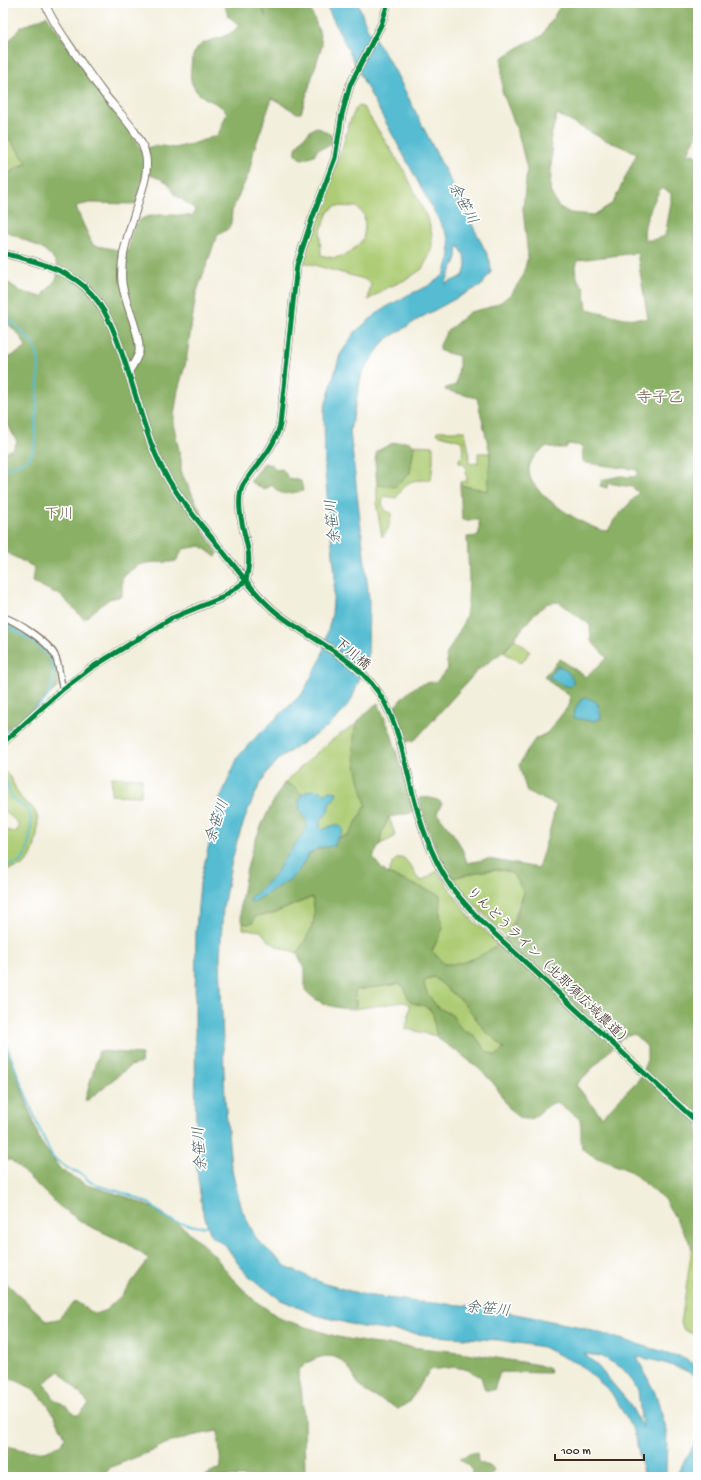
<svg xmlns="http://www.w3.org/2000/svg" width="701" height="1480" font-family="'Gochi Hand','Klee One',sans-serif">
	<rect width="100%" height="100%" fill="#fff"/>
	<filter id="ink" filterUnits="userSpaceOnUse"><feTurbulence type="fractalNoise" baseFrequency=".025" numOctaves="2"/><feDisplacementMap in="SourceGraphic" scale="8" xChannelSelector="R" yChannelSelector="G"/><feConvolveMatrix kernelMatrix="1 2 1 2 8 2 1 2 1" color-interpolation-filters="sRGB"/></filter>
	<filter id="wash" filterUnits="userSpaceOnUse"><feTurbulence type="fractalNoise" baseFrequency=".012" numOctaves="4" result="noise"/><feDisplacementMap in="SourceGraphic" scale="16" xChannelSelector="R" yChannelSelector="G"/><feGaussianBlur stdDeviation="0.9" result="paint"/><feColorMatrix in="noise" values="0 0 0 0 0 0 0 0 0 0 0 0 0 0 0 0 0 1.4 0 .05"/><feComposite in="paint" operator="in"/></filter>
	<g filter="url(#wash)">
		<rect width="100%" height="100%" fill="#f3efdd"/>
		<!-- green -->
		<path fill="#adcc74" stroke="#747b49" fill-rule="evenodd" d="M360 106 364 108 405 172 429 222 432 235V251L422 269 407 279 385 289 368 300 371 283 364 279 303 262 309 237 343 145 349 124 356 108ZM336 206 357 207 364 215 365 227 363 239 357 246 346 255 334 258 321 255 320 233 328 212Z
			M3 131 27 163 17 167 6 175 3 172Z
			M437 431H465L469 453V464L478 463V453H490L488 491 460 485V482L467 481 465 464 459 463V459L463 455 462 441 437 434Z
			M414 445 433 446V462L431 480C408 480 409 480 396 498L384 496 382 504 386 511 392 513 388 529 383 536 382 537 377 508V485L396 486 410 473Z
			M515 639 530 651 522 663 506 654 504 652Z
			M357 724C353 754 358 776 366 805L349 835 337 838 342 834 334 825 322 830 320 828V821C330 813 330 805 325 793L302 797 295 788 285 782C307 762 330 738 357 724Z
			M3 770C6 773 10 776 11 779 15 786 17 794 23 800 29 806 31 804 36 813 41 825 35 857 24 865 19 868 9 869 3 871V829L14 832 18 830V823L3 809Z
			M112 777 142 778 141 796 111 795Z
			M389 817 395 834 393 838 380 844 381 834Z
			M398 858H404L414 870 416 876 421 881 437 871 472 920 499 943C483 956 465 966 444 964L432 951 443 928 440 914V895L388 874 393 862Z
			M499 870C516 872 517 879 524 893L508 934 505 936 467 896 453 878 480 871Z
			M313 897C319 924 309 931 298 953 281 947 272 948 261 931L243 929V923L248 924 256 916 272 914Z
			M434 977 465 1004 487 1033 496 1039 504 1049 496 1056 486 1051 475 1036 461 1029 452 1015 437 1007 427 993 424 984 426 979Z
			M399 984 404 987 408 998 412 1003C436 1006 434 1016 437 1036L406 1029 410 1006 408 1003 402 1002 354 1009 356 1005 355 990Z
			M691 1244 698 1256V1336L684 1330 681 1323 691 1254Z"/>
		<!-- forest -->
		<path fill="#8ab066" stroke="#626d42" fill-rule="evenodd" d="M224 3H261L266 18 262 3H308L319 31 322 45 301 113H297L272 98 254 150 249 173 232 210 231 223 229 228 217 236 196 294 186 362 178 390 174 416V427L181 460V472L202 514 203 531 218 553 216 557 201 546 183 549 176 561C163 564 149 560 137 566 131 569 126 575 122 579V596L109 599 84 619 60 595 32 582 34 567 3 551V453L13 449 17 442 3 415V361L26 348C22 335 12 328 3 319V279L20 291 42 297C45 292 55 282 57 277 65 250 20 241 3 229V172L6 175 27 163 3 130V29L8 42 21 27 47 16 99 91 131 132 141 150 156 145 174 148 192 144 218 135 227 113C220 101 202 101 195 89 190 82 190 76 191 69 192 30 224 47 239 25L228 16ZM144 170 150 175 161 179 168 183 174 194 195 209 193 216C179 216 147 211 138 222 131 230 130 243 128 252L93 245C87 231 80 220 76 206L90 203 136 204Z
			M562 3H698V132L688 153 698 156V1256L664 1199 630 1171 595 1157 582 1149C580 1139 582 1129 580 1119L557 1102C555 1103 553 1103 551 1104 543 1107 535 1121 525 1119 508 1116 503 1094 493 1083 480 1067 456 1051 440 1040 427 1023 445 1008 412 1003L408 998 404 987 399 984 355 990 356 1005 354 1009C336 1009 317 1004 305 990V969L299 957 298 953C309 931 319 924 312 897L272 914 256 916 253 922 248 924 243 923C238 911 241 903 243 890 249 849 263 817 285 782 288 784 293 786 296 788 312 802 308 833 306 851L321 842 349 835 366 805C360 784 349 745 356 725 359 719 372 707 378 703L391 733 413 810 411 813 389 817 381 834 380 844 373 857 380 867 388 874 440 895V914L443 928 432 951 444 964C465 966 495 951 508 934 514 926 520 904 524 893 520 886 517 876 510 872 498 865 466 875 453 878 436 854 426 827 419 798 426 797 437 798 442 803L437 813C451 831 461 841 467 863L488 859 538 868 549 833 556 805 527 792 519 765 526 752 535 739 547 733 570 704V696L551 683 544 676 560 659 586 677 607 658 591 641 590 625 559 602 548 603 534 614 504 651 478 670 415 740 406 742C398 730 396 721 395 706 408 692 416 682 436 682L448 669 446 655 459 632 466 616 468 603 469 577 467 537 478 536 479 534V520H462L460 485 488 491 490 453 477 398 445 390 446 388 456 385 459 366V356L440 351V345L447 331 470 312 487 308 501 302 512 293 523 276 528 256 523 209 527 169 518 132 502 91V58L524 44 542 36ZM557 114 603 139 637 153 613 203 594 215 570 213 558 206 550 191 552 152 550 140ZM661 188 671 193V203L665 236 652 240H645C641 225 654 201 661 188ZM637 253 648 319 624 318 587 309 584 288 578 280 575 270 578 260ZM568 444 582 446 583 461 586 463 638 470 637 475 634 477 620 476 602 480 600 486 607 488 608 483 632 487 639 493 614 520 608 531C589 531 530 493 529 473 528 459 538 453 547 446L554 448H566ZM434 977 465 1004 487 1033 496 1039 504 1049 496 1056 486 1051 475 1036 461 1029 452 1015 437 1007 427 993 424 984 426 979ZM634 1034 647 1047V1060L639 1079 602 1117 576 1085 622 1038Z
			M316 127 321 129 331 135C333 140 332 143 329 146L318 149 314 155 303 159 299 158C297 156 295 153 296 149 297 143 310 130 316 127Z
			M408 441 414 446 410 473 396 487 377 485 375 460 377 451 393 443Z
			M264 463 272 465 276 470 282 469 289 478 301 481 303 491C288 493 282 498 272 485L264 490 252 482H250Z
			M3 620C14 625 41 641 49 650 57 659 58 675 58 687L25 715 3 732V680L5 671 3 653Z
			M3 1034 40 1141 61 1170 87 1185 127 1197 155 1209 188 1231 214 1255 231 1277 254 1300 281 1319 338 1337 370 1343 460 1352 539 1365 549 1369 550 1373 500 1372 494 1390H485L481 1377 468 1370 455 1367 430 1370 409 1402 398 1409C388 1402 375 1398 365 1391 356 1384 353 1372 345 1364 331 1349 311 1358 299 1370L298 1374 301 1386 304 1418 305 1477H202L221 1468 218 1431 191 1436 165 1444 152 1451 111 1467 106 1473 107 1477H3V1445L28 1451H45L62 1444 65 1437C59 1423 46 1399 34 1390 25 1384 13 1379 3 1376V1280L47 1321 58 1319 75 1301 95 1314 106 1310 122 1295 149 1259 128 1244 85 1224 59 1206 11 1160H3ZM60 1371 89 1404 78 1415 74 1414 67 1406 55 1400 44 1383Z
			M99 1051 142 1054 141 1063 130 1066 88 1100H85Z
			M472 1453H477L478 1462 493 1468 494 1470 489 1477H469L473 1470 462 1461 460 1458Z"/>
		<!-- water -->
		<path fill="#55bcd2" stroke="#487378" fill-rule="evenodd" d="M325 3H358L367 28 378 43 395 71 487 254 490 261 491 272 481 286 468 292 422 317 384 341 362 373 350 431 369 599 368 658 351 701 341 714 327 727 280 758 267 773 259 786 248 810 237 841 231 865 223 907 220 958 225 1099 231 1166 242 1210 257 1240 288 1268 325 1284 365 1295 418 1302 475 1306 576 1326 681 1357 698 1366V1377C681 1367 657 1360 637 1357L656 1395 667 1431 666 1477H644L634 1431 611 1392 580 1365 543 1347 498 1340 434 1336 362 1327 316 1315 281 1300 250 1277 239 1265 226 1246 211 1236 202 1208 196 1163 195 1010 196 930 200 883 219 801 238 757 250 743 302 694 321 659 332 614 335 575 325 474 324 410 340 355 355 332 381 310 408 295 428 286 444 275 450 256 449 239 365 84ZM458 244C465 257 469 262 463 276L445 284 457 258ZM584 1354 601 1356 622 1368 630 1377 638 1390 642 1428 630 1404 596 1364Z
			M559 666 566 670 573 679V684L570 687 563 685 549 677 555 668Z
			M584 698C598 698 600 707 601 719L591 721 573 718C574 709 578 703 584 698Z
			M311 790 321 791 325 793 330 791 337 792 336 796 329 805 328 812 320 821V828L322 830 334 825H339L343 829 342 834 337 838 335 846 318 848 308 855 300 869 291 879 255 901 250 902V897L254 895 276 874 283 861 303 834 307 825 305 817 300 810 299 802 302 794Z
			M698 1435V1469L694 1477H675L695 1443Z"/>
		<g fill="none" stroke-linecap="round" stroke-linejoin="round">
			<!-- stream -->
			<path stroke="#55bcd2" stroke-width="2" d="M3 313C18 330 36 339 39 362L35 442C32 464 21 462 3 470
				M3 624C15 630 44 648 50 659 57 671 53 690 45 700L3 735
				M3 775C8 782 8 793 14 800 19 805 27 806 30 814 33 822 29 852 23 859 19 864 9 865 3 865
				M3 1037 39 1128 53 1158 69 1169 82 1174 89 1181 99 1186 127 1194 150 1204 162 1215 175 1222 200 1227 210 1225"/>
		</g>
	</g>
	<g filter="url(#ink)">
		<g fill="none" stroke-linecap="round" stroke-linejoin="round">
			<defs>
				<path id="minor" d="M3 617C16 621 50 643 55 656 60 666 59 678 63 689"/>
				<path id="tertiary" d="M45 3C52 22 65 38 76 55 84 66 92 78 101 90 115 109 142 133 146 157 148 172 144 185 139 199 132 225 119 254 122 282 124 302 141 334 139 352 137 359 133 365 129 371
					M3 253C28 260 54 265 76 280 100 296 112 324 121 351 138 396 146 447 173 487 187 509 204 528 220 548 238 570 255 595 277 613 314 642 361 659 385 703 401 734 406 769 415 802 423 832 435 863 452 888 461 900 471 910 481 921L698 1123
					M3 743 63 689 91 668 172 618 221 598 246 581C248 570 250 561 248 550 245 532 236 509 241 490 242 484 248 478 252 472 264 457 275 444 280 425L297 265 312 219 335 158 342 114 350 85 381 25 388 3"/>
			</defs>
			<!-- minor casing -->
			<use href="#minor" stroke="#7b6f61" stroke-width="8"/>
			<!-- tertiary casing -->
			<use href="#tertiary" stroke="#7b6f61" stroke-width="9"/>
			<!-- minor -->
			<use href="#minor" stroke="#fff" stroke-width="5.5"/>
			<!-- tertiary -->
			<use href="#tertiary" stroke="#fff" stroke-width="7"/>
			<defs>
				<path id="cycleway" d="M3 253C28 260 54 265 76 280 100 296 112 324 121 351 138 396 146 447 173 487 187 509 204 528 220 548 238 570 255 595 277 613 314 642 361 659 385 703 401 734 406 769 415 802 423 832 435 863 452 888 461 900 471 910 481 921L698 1123
					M3 743 63 689 91 668 172 618 221 598 246 581C248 570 250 561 248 550 245 532 236 509 241 490 242 484 248 478 252 472 264 457 275 444 280 425L297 265 312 219 335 158 342 114 350 85 381 25 388 3"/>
			</defs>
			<!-- cycleway casing -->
			<use href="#cycleway" stroke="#fff" stroke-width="8"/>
			<!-- cycleway -->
			<use href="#cycleway" stroke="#00873e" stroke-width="5"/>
		</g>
	</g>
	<g text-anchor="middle" stroke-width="3.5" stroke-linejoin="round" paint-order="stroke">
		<!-- street labels -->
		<g font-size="14" fill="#3b2a1e" stroke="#fff">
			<text transform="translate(353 653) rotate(40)" y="5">下川橋</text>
			<text transform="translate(550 966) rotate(44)" y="5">りんどうライン（北那須広域農道）</text>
		</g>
		<!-- water labels -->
		<g font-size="15" font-style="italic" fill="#445d5d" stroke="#fff">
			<text transform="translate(464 203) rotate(62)" y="5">余笹川</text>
			<text transform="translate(332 522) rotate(-96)" y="5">余笹川</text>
			<text transform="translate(216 821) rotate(-71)" y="5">余笹川</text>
			<text transform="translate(199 1149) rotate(-94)" y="5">余笹川</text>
			<text transform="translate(488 1308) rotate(6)" y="5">余笹川</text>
		</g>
		<!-- neighbourhood labels -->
		<g font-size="15" fill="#755b47" stroke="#fff">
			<text x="59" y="518">下川</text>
		</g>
		<!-- quarter labels -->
		<g font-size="16" fill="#755b47" stroke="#fff">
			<text x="660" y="402">寺子乙</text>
		</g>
	</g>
	<!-- margin -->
	<rect width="701" height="1480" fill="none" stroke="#fff" stroke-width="16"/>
	<!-- scale -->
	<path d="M555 1454v6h89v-6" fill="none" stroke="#3b2a1e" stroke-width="2"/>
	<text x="561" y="1454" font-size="12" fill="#3b2a1e" stroke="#ffffff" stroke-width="3" paint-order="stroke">100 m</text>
</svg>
